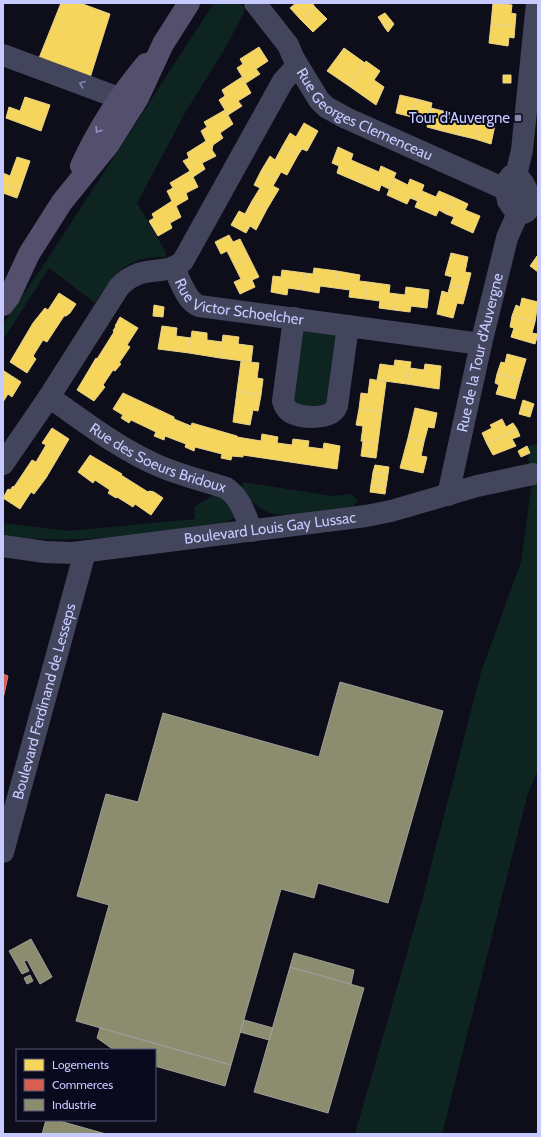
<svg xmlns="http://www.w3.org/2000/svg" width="541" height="1137" font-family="Cabin,sans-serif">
	<rect width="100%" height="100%" fill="#0e0e1a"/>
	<!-- green -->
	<path fill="#0d2421" d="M214 3H239L246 8 227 45 185 113 137 203 166 252 165 257C127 256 114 273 95 303L49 268 3 340V324L45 263Z
		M299 325 341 332 331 406H293Z
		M538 444V770L528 793 445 1123 442 1134H355L423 897 481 672 521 562 533 474 529 464 527 446Z
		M243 482 332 496 351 494 358 501 354 506C332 509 287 520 268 512 257 507 250 499 241 491Z
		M215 494 230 503 235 517 225 524C151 532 77 547 3 535V523L68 531 195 519 194 507Z"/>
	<!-- homes -->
	<path fill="#f6d55c" stroke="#e8d28d" d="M61 3H80L110 14 90 78 39 58Z
		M296 3H312L315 7 301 20 290 8Z
		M493 3 512 5 511 13 516 14 515 26 491 24Z
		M315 7 327 19 313 32 301 20Z
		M385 13 390 19 385 28 378 17Z
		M390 19 394 24 388 32 385 28Z
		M491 24 515 26 514 38 509 37 508 46 489 43Z
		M259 47 268 61 256 69 260 74 246 83 237 68 243 64 240 59Z
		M344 48 365 63 349 86 327 71Z
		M366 61 380 71 374 80 384 87 376 105 349 86Z
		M503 75H511V83H503Z
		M242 77 251 93 238 101 242 106 228 115 219 100 225 96 222 90Z
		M400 95 417 99 412 117 396 113Z
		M25 97 50 105 41 131 6 118 9 107 20 111Z
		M417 99 432 103 428 121 412 117Z
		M431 108 447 112 442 131 427 127Z
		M225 110 233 124 220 133 223 138 213 145 212 150 216 156 202 163 205 169 193 177 198 187 186 193 188 199 176 206 181 217 170 223 172 228 158 236 149 221 154 218 152 214 172 201 167 191 173 188 170 183 190 171 183 161 189 158 187 153 206 141 201 131 207 127 204 122Z
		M447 112 463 117 458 135 442 131Z
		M463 117 480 121 475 139 458 135Z
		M480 121 495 125 491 144 475 139Z
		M304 123 318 131 307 151 302 149 298 155 282 147 290 133 296 137Z
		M282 147 298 155 287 175 281 172 277 179 261 171 270 156 275 160Z
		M338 147 353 154 351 160 365 166 358 182 337 173 339 166 332 163Z
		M17 157 30 161 20 190 3 184V173L10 176Z
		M365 166 379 172 381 166 396 173 389 189 381 185 379 191 358 182Z
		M261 171 277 179 273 186 279 189 267 209 252 201 260 188 254 185Z
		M394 178 408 185 410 179 424 185 418 201 410 198 407 204 387 195Z
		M3 184 20 190 17 198 3 193Z
		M422 191 436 197 439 191 453 197 446 214 439 210 436 216 415 207Z
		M453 197 468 204 465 210 480 216 473 233 451 223 454 217 446 214Z
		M252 201 267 209 256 230 250 226 246 233 231 225 239 211 245 214Z
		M229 235 233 242 240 239 249 257 234 265 227 251 221 254 215 242Z
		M451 253 468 257 465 272 471 273 467 289 450 285 452 277 445 275Z
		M537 256 538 257V272L530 266Z
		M249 257 259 277 252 280 255 287 240 294 234 282 241 279 234 265Z
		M314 268 337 271 335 288 320 286 319 293 302 290 305 273 313 274Z
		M282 270 305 273 302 290 288 288 287 295 271 292 273 276 281 277Z
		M337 271 360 275 359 281 368 282 365 299 349 297 350 290 335 288Z
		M368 282 390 285 389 293 397 294 394 310 379 308 380 301 365 299Z
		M450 285 467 289 463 304 457 303 453 318 437 314 442 291 448 293Z
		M406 287 429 290 427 308 411 306 410 312 394 310 397 294 405 295Z
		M59 293 76 304 70 313 66 316H64L47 342 43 340 33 356 36 359 27 373 10 362 33 323 45 308 48 310Z
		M522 298 538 302 535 322 512 316 516 305 520 307Z
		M154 305 164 307 163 317 153 316Z
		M512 316 535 322 532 333 538 334 535 344 511 337 514 328 510 327Z
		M120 317 138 328 127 345 130 347 119 363 121 364 115 371 113 370 103 385 105 387 94 401 77 390 96 358 97 359 114 332 113 331 116 326H115Z
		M162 326 177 328 176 336 191 338 189 353 158 349Z
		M192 331 207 333V340L222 342 220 358 189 353Z
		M223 335 239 337 238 344 253 346 251 362 220 358Z
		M507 354 526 359 520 380 497 374 501 362 505 363Z
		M395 360 411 362 407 384 377 380 380 364 394 366Z
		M241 361 259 363 257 378 263 379 261 395 237 391Z
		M425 364 441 366 439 389 407 384 410 368 424 370Z
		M4 371 21 382 12 397 8 394 3 402Z
		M497 374 520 380 515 399 496 394 499 385 495 383Z
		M370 379 386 382 382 412 359 409 361 393 368 394Z
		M237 391 261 395 258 411 253 410 250 425 233 422Z
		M123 393 174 417V419L191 426 192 423 237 436V437L261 441 262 434 278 437 277 443 292 445 293 439 309 441 308 447 323 449 324 443 340 446 337 469 243 455V457L232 456 231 460 221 458 222 454 195 447 194 451 185 447 186 444 165 436 164 440 154 436 156 432 131 420 129 423 121 418 123 415 113 409Z
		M523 400 534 404 532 410 521 407Z
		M521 407 532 410 530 417 519 414Z
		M415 408 437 413 434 428 428 427 424 442 408 438Z
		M359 409 382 412 378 443 361 441 363 426 356 425Z
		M502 419 506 427 513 423 517 429 487 444 482 433 492 428 490 425Z
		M52 428 69 439 46 478 34 494 31 492 20 509 3 498 8 489 10 490 13 486 14 487 32 460 36 462 46 445 42 443Z
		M517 429 520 436 512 439 516 446 493 455 487 444Z
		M408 438 424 442 421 456 427 457 423 473 400 468Z
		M363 441 370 442 368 457 361 456Z
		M370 442 378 443 376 458 368 457Z
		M527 446 530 453 521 457 518 451Z
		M90 455 122 474 121 475 148 492 149 491 154 492 163 498 151 515 135 504 133 507 117 497 116 498 108 493 110 490 95 480 93 483 78 472Z
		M375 465 389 467 388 474 373 472Z
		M373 472 388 474 387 481 372 479Z
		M372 479 387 481 386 487 371 485Z
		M371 485 386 487 385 494 370 492Z"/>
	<!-- shops -->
	<path fill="#d6604d" stroke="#d28082" d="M3 674 8 676 3 699Z"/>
	<!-- industry -->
	<path fill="#8c8c6e" stroke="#9e9f9a" d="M340 682 443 711 388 903 318 883 314 898 281 889 231 1065 76 1021 109 905 77 896 106 794 138 802 163 713 319 757Z
		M31 939 52 977 40 984 27 960 24 961 29 971 22 974 9 951Z
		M294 953 354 970 351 984 290 967Z
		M290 967 364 988 328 1113 254 1092Z
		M30 975 33 981 27 984 24 978Z
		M244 1020 273 1028 269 1040 240 1032Z
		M100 1028 231 1065 225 1086 155 1066V1050H114L97 1038Z
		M46 1120H56L106 1134H42Z"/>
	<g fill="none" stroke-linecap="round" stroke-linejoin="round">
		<!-- minor -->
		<g stroke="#42455b" stroke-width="22">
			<path id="s1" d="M255 3 288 45 294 59 319 100 326 107 346 118 505 189"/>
			<path d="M3 55 119 98 133 106"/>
			<path d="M511 176H516C531 185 537 222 515 211L508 201 505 184Z"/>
			<path d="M516 176 522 150 537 3"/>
			<path id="s2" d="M174 268C180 280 186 301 199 306L481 344"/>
			<path d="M294 318 283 401C284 405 286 409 290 412 301 418 331 421 337 406L348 326"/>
			<path id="s3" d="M49 397C84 421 119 449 159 466 180 475 204 481 226 488 241 498 245 515 252 531"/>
			<path d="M3 464 49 397 119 287C142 262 165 278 183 261L283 81 297 66"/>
			<path id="s4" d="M448 495 481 344 507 238 518 213"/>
			<path id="s5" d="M3 546 45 552 73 553 366 516 391 511 477 486 533 474"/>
			<path id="s6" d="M3 852 85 552"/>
		</g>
		<!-- major -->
		<path stroke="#554f6e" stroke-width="22" d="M81 166C98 129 119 96 146 64
			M3 305 9 297 29 254 62 202 109 144 138 98 163 44 189 3"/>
	</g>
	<!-- one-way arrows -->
	<defs><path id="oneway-chevron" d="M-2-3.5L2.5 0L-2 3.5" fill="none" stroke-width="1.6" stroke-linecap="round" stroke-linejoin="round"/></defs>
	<use stroke="#8488ad" href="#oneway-chevron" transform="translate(82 84) rotate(-160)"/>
	<use stroke="#9493be" href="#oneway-chevron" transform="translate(98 130) rotate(122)"/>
	<!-- markers -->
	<rect fill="#8688af" stroke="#0a0a1e" stroke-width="1.5" x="514" y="114" width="8" height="8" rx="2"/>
	<g text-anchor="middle" stroke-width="4" stroke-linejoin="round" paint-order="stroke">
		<!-- street labels -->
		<g font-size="15" fill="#c7caff" stroke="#0a0a1e">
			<text dy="5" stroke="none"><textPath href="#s1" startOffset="162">Rue Georges Clemenceau</textPath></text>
			<text dy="5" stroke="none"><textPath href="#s2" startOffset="82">Rue Victor Schoelcher</textPath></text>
			<text dy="5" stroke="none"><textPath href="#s4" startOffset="146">Rue de la Tour d'Auvergne</textPath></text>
			<text dy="5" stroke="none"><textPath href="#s3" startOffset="126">Rue des Soeurs Bridoux</textPath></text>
			<text dy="5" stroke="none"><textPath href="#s5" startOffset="269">Boulevard Louis Gay Lussac</textPath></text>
			<text dy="5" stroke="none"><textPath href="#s6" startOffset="156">Boulevard Ferdinand de Lesseps</textPath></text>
		</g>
		<!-- poi labels -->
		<g font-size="15" fill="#c7caff" stroke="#0a0a1e" text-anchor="end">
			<text x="510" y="123">Tour d'Auvergne</text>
		</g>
	</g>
	<!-- border -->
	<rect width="541" height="1137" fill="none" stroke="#c7caff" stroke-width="8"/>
	<!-- legend -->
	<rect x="16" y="1049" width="140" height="72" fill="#0a0a1e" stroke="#565778"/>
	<rect x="24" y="1059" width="20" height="12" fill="#f6d55c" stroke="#565778"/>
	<text x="52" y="1069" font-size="12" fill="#c7caff">Logements</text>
	<rect x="24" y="1079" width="20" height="12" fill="#d6604d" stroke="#565778"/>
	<text x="52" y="1089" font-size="12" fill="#c7caff">Commerces</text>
	<rect x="24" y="1099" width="20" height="12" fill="#8c8c6e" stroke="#565778"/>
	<text x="52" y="1109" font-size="12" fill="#c7caff">Industrie</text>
</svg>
